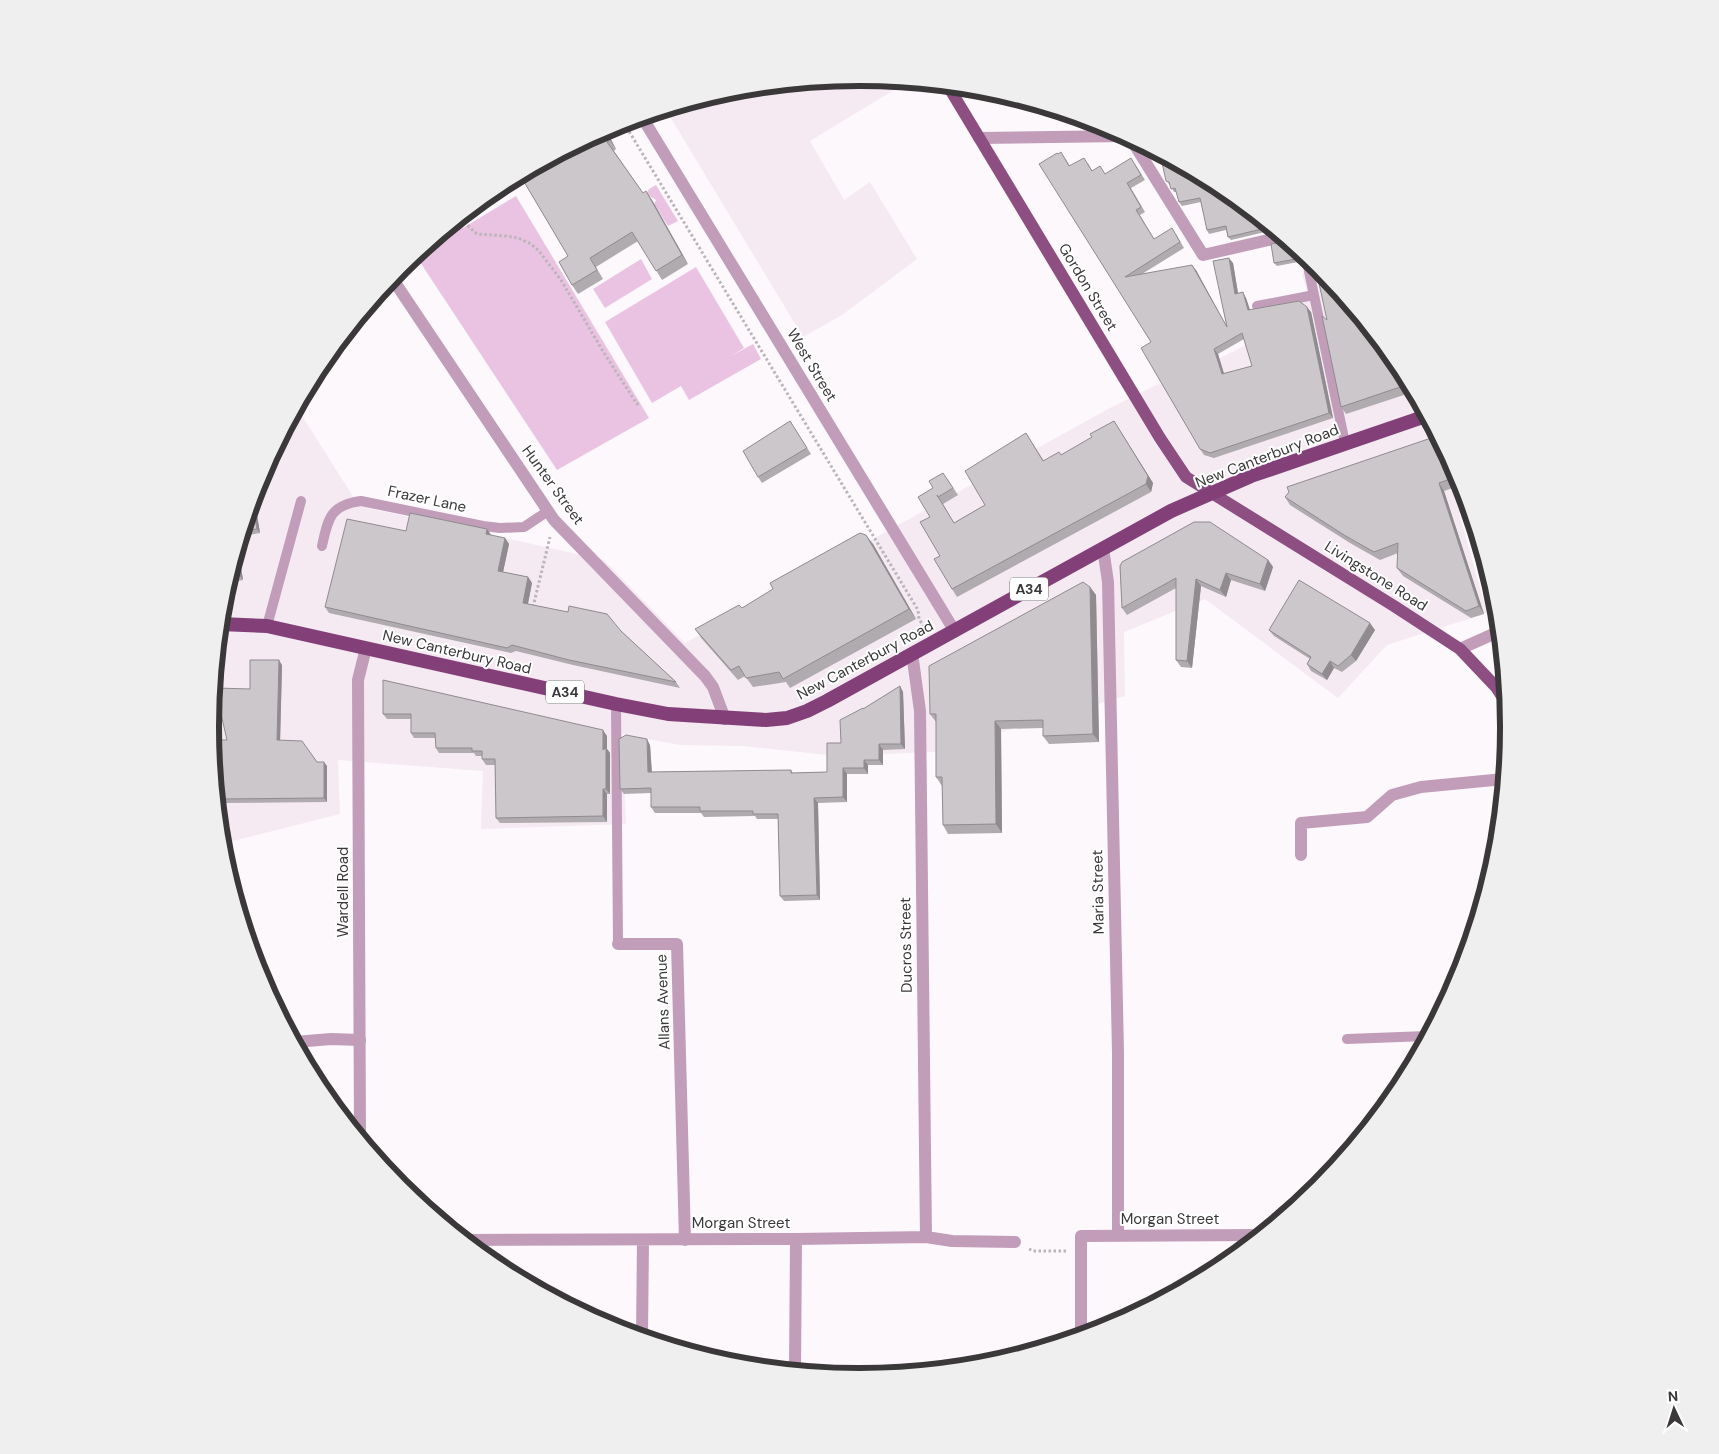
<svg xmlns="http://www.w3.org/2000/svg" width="1719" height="1454" font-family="'DM Sans',sans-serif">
	<rect width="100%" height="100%" fill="#fdf8fc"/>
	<!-- built -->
	<path fill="#f5e9f2" d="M860 78 907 82 810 141 844 200 870 182 917 259 842 315 803 337 666 110 733 90Z
		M1319 268 1400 366 1460 479 1469 509 1459 513 1487 613 1387 645 1338 698 1205 599 1124 632 1125 696 934 752 837 756 742 746 680 745 622 734 626 824 481 829 483 771 338 760 340 814 221 844 210 727 223 600 260 478 297 408 359 506 604 560 685 643 1108 409 1156 385 1178 380 1265 335 1257 310 1309 300 1302 273Z"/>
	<!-- green -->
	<path fill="#ebc3e2" d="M656 185 678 221 668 226 654 204 656 200 646 194 649 189Z
		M516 196 649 418 557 470 416 256 434 245 432 242 458 221 463 228Z
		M641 259 652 279 605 308 593 289Z
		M696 267 744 348 731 356 753 344 761 359 689 400 681 386 652 403 605 322Z"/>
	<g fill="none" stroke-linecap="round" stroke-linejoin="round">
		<!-- path -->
		<path stroke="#b9b5b8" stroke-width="3" stroke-dasharray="2.5 2.5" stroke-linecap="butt" d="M624 123 918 610 919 619 925 628
			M461 218 467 225 477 234 506 236 518 238 531 244 539 251 561 280 604 353 637 404 640 403
			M443 232H447L449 236
			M533 607 550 537
			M1029 1249 1033 1251H1067"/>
		<!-- service -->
		<path stroke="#c19db9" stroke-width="10" d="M1306 257 1345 443
			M1257 306 1314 295
			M322 546C328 519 330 505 361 501L483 526 500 528 524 527 548 511
			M267 626 301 501
			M616 704 618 944
			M1347 1039 1427 1036"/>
		<!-- minor -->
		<path stroke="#c19db9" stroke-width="12" d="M642 117 954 630
			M979 138 1125 136
			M1131 139 1203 255 1281 237
			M392 278 554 520 705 676 713 687 725 719
			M1103 548 1108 582 1118 1053V1236
			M1460 649 1500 631
			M912 653 920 711 926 1237
			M1301 855V823L1367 817 1392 795 1421 787 1504 779
			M618 944H677L685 1240
			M295 1042 331 1039 360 1040
			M466 1240 796 1239 926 1237 952 1241 1015 1242
			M1081 1335V1236L1260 1235
			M642 1337 643 1240
			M795 1370 796 1239"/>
		<!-- tertiary -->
		<path stroke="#c19db9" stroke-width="12" d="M360 1137 358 680 366 648"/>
		<!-- primary -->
		<path stroke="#8d4e82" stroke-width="12" d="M948 86 1160 438 1186 477 1394 606 1460 649 1496 687 1507 704"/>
		<!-- trunk -->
		<path stroke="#834078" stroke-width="14" d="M220 624 267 626 616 704 668 714 766 720 787 718 807 711 827 701 1171 511 1251 476 1426 416"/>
	</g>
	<!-- wall -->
	<path fill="#afabaf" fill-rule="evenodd" d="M606 130 616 149 614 151 643 193 652 200 688 264 662 280 638 241 596 267 603 279 578 294 572 285 568 256 520 175Z
		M1058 154 1065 158 1070 166 1088 163 1092 171 1105 174 1135 164 1145 180 1131 188 1145 212 1140 215 1154 239 1176 234 1184 248 1142 274 1196 270 1226 325 1233 263 1238 293 1246 298 1250 310 1311 312 1333 418 1214 458 1204 455 1200 449 1151 342ZM1244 339 1252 366 1224 374 1218 354Z
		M1166 181 1263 222 1265 232 1231 240 1228 237 1226 230 1209 234 1207 230 1201 202 1182 206 1179 202 1176 192H1174L1170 185Z
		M1287 241 1298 262 1277 266 1274 263Z
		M1400 366 1413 392 1346 414 1341 407Z
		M790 421 811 454 762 483 758 477Z
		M1114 421 1153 483 1151 492 957 597 952 589 940 556 930 517 933 488 948 480 958 495 943 504 954 523 985 505 1026 433 1044 461 1061 455 1092 437Z
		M1437 436 1460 479 1461 485 1444 491 1484 614 1471 618 1403 576 1397 568 1398 553 1380 560 1350 543 1290 505 1285 497Z
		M254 497 260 533 242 536Z
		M487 529 491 535V536L505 538 509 544 503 572 528 577 532 583 528 604 621 631 676 682 680 688 573 665 516 651 511 653 329 613 325 607 406 531Z
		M873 544 916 619 790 688 786 682 753 687 745 676 738 680 702 639 695 629 742 608Z
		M238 549 243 580 228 583Z
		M1268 560 1273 567 1265 591 1231 580 1226 597 1201 586 1192 668 1181 667 1176 660V588L1127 615 1122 608 1120 566Z
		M1090 587 1096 595 1099 742 1049 744 1043 736V728L1001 729 1002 833 948 834 943 825 942 786 936 777V722L930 714Z
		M1269 630H1375L1356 661 1342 672 1334 668 1327 680 1311 671 1307 664 1310 659 1274 636Z
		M282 665 280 740 317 762 327 766V802L217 803 211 740H227L250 689Z
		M383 680 607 736V749L610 753V794H607V822L500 823 496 818 495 765H486L482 759V756H476L474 753H439L436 748 435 738H414L411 733V719H387L383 714Z
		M900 686 903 692 905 749 883 750V765H868V774H847V802L818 803 820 900 784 901 780 896 778 819H757L755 816 704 817 701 813H655L651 807V793L624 794 620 789 650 745 652 772 791 770 793 773 827 772 841 743 863 708 864 709Z"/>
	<!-- shaded-wall -->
	<path fill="#8f8b8e" d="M605 130H606L616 149 610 140Z
		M646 191 652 200 688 264 682 255Z
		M1261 220 1263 222 1265 232 1262 229Z
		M1293 247 1295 248 1298 262 1296 259Z
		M1229 258 1233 263 1239 299 1235 294Z
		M1192 265 1196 270 1230 333 1227 327Z
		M1243 292 1246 298 1252 316 1248 310Z
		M1307 307 1311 312 1333 418 1329 413Z
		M1214 349 1218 354 1226 380 1222 374Z
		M1114 421 1153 483 1151 492 1146 484Z
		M1439 483 1444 491 1484 614 1479 606Z
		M254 497 260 533 257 529 252 502Z
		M487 529 491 535 490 540 486 534Z
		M866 535 873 544 916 619 909 609Z
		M505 538 509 544 502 577 498 571Z
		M238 549 243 580 240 576 237 554Z
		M1268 560 1273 567 1265 591 1260 584Z
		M1226 573 1231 580 1226 597 1220 590Z
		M528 577 532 583 527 608 523 603Z
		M1196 579 1201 586 1192 668 1187 661Z
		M1090 587 1096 595 1099 742 1093 734Z
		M1370 623 1375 630 1356 661 1351 655Z
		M279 660 282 665 280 745 277 740Z
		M1330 661 1334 668 1327 680 1322 674Z
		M900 686 903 692 905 749 901 744Z
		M995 721 1001 729 1002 833 996 824Z
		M603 730 607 736V749L610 753V794L606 789 603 750Z
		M647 739 650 745 652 777 648 772Z
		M879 744 883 750V765L879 760Z
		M864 760 868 765V774L864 768Z
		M324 762 327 766V802L324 798Z
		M843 768 847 774V802L843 797Z
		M603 789 607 794V822L603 816Z
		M814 798 818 803 820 900 817 895Z"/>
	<!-- building -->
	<path fill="#ccc7cb" stroke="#8f8b8e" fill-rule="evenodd" d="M605 130 610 140 607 142 643 193 646 191 682 255 656 271 632 232 590 258 597 270 572 285 559 262 568 256 520 175Z
		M1061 152 1069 166 1084 158 1092 171 1100 166 1105 174 1131 158 1141 175 1127 183 1141 207 1136 210 1154 239 1172 228 1180 242 1125 277 1192 265 1227 327 1213 261 1229 258 1235 294 1243 292 1248 310 1299 301 1307 307 1329 413 1210 453 1200 449 1141 348 1151 342 1039 164 1057 153 1058 154ZM1242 333 1252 366 1222 374 1214 349Z
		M1165 157 1221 187 1261 220 1262 229 1228 237 1226 226 1207 230 1200 198 1179 202 1175 188 1171 189 1169 182 1166 181 1161 158Z
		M1287 241 1293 247 1296 259 1274 263 1271 244Z
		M1315 265 1319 268 1400 366 1409 384 1341 407 1322 316 1327 320Z
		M790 421 807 448 758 477 743 451Z
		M1114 421 1148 476 1146 484 952 589 934 559 940 556 920 522 930 517 918 497 933 488 929 481 943 473 953 488 938 497 937 495 954 523 985 505 965 471 1026 433 1043 461 1059 452 1061 455 1092 437 1090 434Z
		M1437 436 1458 476 1439 483 1479 606 1466 611 1397 568 1398 543 1374 552 1344 535 1285 497 1289 492 1287 487Z
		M252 502 257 529 243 531Z
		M410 513 487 529 486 534 505 538 498 571 528 577 523 603 568 612 569 606 607 614 621 631 676 682 569 660 512 645 507 648 325 607 347 519 406 531Z
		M1194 522H1210L1268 560 1260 584 1226 573 1220 590 1196 579 1187 661 1176 660V578L1122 608 1120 566 1122 562Z
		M860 533 866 535 909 609 783 679 779 672 746 678 739 666 731 670 695 629 739 605 742 608 773 589 770 583Z
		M237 554 240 576 229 578Z
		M1299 580 1370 623 1351 655 1338 666 1330 661 1322 674 1307 664 1311 657 1269 630Z
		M1083 582 1090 587 1093 734 1043 736V720L995 721 996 824 943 825 942 777H936V714H930L929 666Z
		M250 660H279L277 740 302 741 317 762H324V798L217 799 211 740H227L215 688 250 689Z
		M383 680 603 730V750L606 748V789H603V816L496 818 495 759H482V751H472V748H436L435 733H411V714H383Z
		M900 686 901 744H879V760H864V768H843V797L814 798 817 895 780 896 778 814H753V811H700V807H651V788L620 789 619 739 626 735 647 739 648 772 791 770V773L827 772V743H841L840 720 863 708V709Z"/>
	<g text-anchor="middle" stroke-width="4" stroke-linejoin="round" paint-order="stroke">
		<!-- shield labels -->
		<g fill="#fff" stroke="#757474" stroke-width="1">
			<rect x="1010" y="577.5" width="38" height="23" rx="4"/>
			<rect x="546" y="680.5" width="38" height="23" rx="4"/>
		</g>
		<g font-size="14" font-weight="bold" fill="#3a3839">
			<text x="1029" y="594">A34</text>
			<text x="565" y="697">A34</text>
		</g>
		<!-- street labels -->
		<g font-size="15" fill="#3a3839" stroke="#fff">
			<text transform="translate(1088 287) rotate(59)" y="5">Gordon Street</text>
			<text transform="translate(812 365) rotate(59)" y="5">West Street</text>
			<text transform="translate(1267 456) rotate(-21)" y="5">New Canterbury Road</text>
			<text transform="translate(553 485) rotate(54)" y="5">Hunter Street</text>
			<text transform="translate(427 499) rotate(12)" y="5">Frazer Lane</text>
			<text transform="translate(1376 576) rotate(32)" y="5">Livingstone Road</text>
			<text transform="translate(457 652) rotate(13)" y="5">New Canterbury Road</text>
			<text transform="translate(865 660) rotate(-28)" y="5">New Canterbury Road</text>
			<text transform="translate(343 892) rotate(-90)" y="5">Wardell Road</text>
			<text transform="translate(1098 892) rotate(-91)" y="5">Maria Street</text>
			<text transform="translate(906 945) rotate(-91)" y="5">Ducros Street</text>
			<text transform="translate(663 1002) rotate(-92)" y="5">Allans Avenue</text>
			<text x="1170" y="1224">Morgan Street</text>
			<text x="741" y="1228">Morgan Street</text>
		</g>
	</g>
	<!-- crop -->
	<path d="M0 0H1719V1454H0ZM859 86H860A640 640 0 0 1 1500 726V728A640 640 0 0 1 860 1368H859A640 640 0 0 1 219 728V726A640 640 0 0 1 859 86Z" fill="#efefef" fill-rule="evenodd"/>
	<path fill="none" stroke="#3a3839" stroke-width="6" d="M859 86H860A640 640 0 0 1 1500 726V728A640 640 0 0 1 860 1368H859A640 640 0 0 1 219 728V726A640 640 0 0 1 859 86Z"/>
	<!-- north arrow -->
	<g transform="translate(1674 1409) rotate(356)" stroke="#ffffff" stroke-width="4" paint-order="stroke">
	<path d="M0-4L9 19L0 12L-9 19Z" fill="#3a3839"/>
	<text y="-8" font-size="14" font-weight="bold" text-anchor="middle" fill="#3a3839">N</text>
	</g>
</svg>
